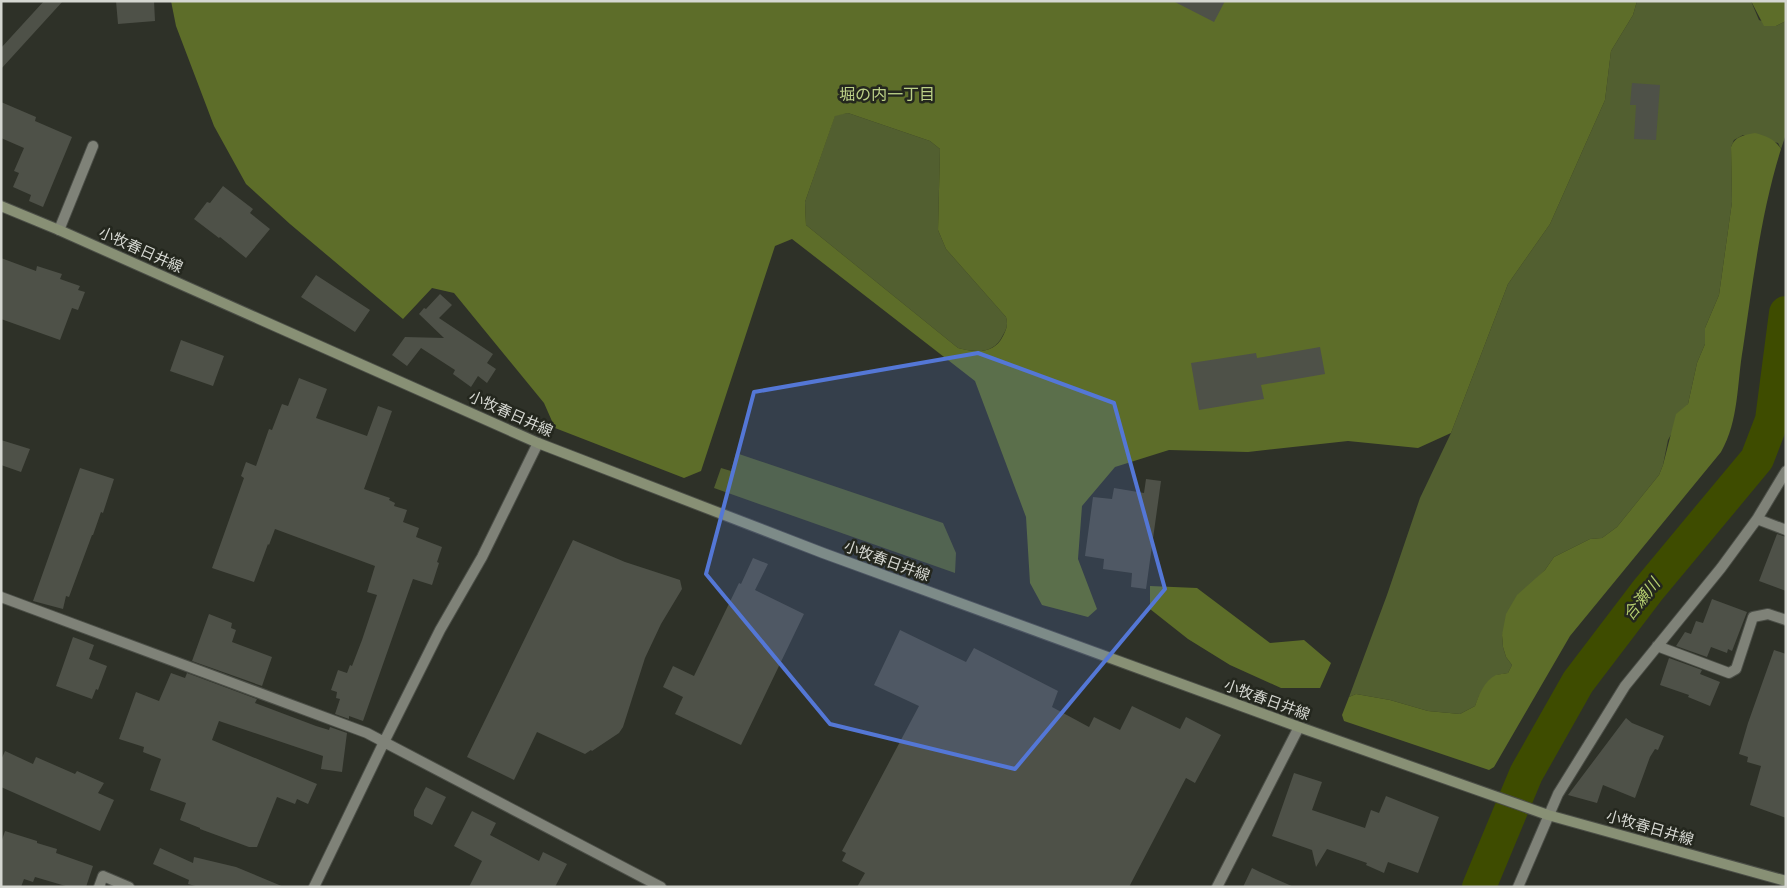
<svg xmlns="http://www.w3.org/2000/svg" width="1787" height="888" font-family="'Roboto Condensed','Noto Sans JP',sans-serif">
	<rect width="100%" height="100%" fill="#2e3128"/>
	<!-- green -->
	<path fill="#525f30" d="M1637 1H1751L1759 20 1776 26 1786 21V134L1781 149 1778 143 1743 135 1734 140 1731 147 1732 202 1719 295 1705 328V344L1697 363 1688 404 1668 440 1663 465 1659 475 1617 527 1602 538 1590 539 1554 557 1545 570 1532 583 1502 635 1503 647 1506 657 1512 665 1508 673 1497 675 1479 696 1475 706 1460 714 1428 711 1390 700 1356 694 1349 697 1387 595 1420 498 1451 433 1508 284 1550 224 1605 100 1611 51 1633 15Z
		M848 113 930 141 940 149 938 230 946 249 1006 317C1008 325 1007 328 1003 335 994 354 977 353 958 348L806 225 805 202 835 115Z
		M736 453 943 523 956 553 955 573 714 488 721 468 731 471Z"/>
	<!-- forest -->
	<path fill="#5d6d29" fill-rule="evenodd" d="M171 1H1637L1633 15 1611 51 1605 100 1550 224 1508 284 1451 433 1418 448 1348 441 1248 452 1169 450 1115 467 1082 506 1078 559 1097 609 1088 617 1042 605 1030 583 1026 517 975 381 792 239 775 246 701 471 684 478 555 428 544 403 454 293 432 288 403 319 290 224 246 184 214 126 176 26ZM848 113 930 141 940 149 938 230 946 249 1006 317C1008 325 1007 328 1003 336 994 354 977 353 958 348L806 225 805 202 835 116Z
		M1751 1H1786V21L1776 26H1764Z
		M1755 133C1766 136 1775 139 1781 149 1761 213 1753 281 1743 348 1737 382 1739 421 1721 452L1570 636 1494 767 1489 770 1344 721 1342 715 1349 697 1356 694 1390 700 1428 711 1460 714 1475 706C1479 695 1484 681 1496 675 1499 674 1504 674 1508 673L1512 665 1506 657 1503 647 1502 635 1506 614 1517 595 1545 570 1554 557 1590 539 1602 538 1617 527 1659 475 1663 465 1676 414 1688 404 1697 363 1705 344V328L1719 295 1732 202 1731 147C1735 136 1744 135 1755 133Z
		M1150 586 1197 588 1270 643 1304 640 1331 663 1320 688H1281L1230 665 1188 639 1150 609Z"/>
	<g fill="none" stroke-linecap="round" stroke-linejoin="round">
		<!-- river -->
		<path stroke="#3e4c00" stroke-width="34" d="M1479 887 1526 774 1578 682 1648 590 1757 459 1772 420 1786 313"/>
	</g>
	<!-- building -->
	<path fill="#4e5148" d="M44 1H63L1 69V48Z
		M116 1H154L155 21 118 24Z
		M1173 1H1225L1214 22Z
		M1632 83 1660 85 1656 140 1634 139 1636 105H1630Z
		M1 102 36 117 35 121 72 137 43 207 29 201 31 195 13 187 19 173 14 171 24 148 1 138Z
		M223 186 253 209 250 213 270 229 246 258 220 237 219 238 194 219 207 202 210 203Z
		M1 258 36 271 37 266 62 274 60 279 80 286 78 290 85 292 78 310 72 308 60 340 1 319Z
		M316 275 370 310 355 332 301 297Z
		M440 294 452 305 439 318 493 354 487 363 496 369 487 383 478 376 471 387 453 374 455 370 421 348 407 366 392 355 405 337 444 338 419 314 424 308 426 309Z
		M181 340 224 356 213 386 170 371Z
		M1320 347 1325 374 1261 385 1264 399 1199 410 1191 363 1256 353 1257 358Z
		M299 378 327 389 316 418 367 436 378 406 392 411 364 489 390 498 389 500 395 503 394 506 407 510 403 522 419 528 416 537 442 547 437 562 439 563 432 585 413 579 363 721 349 716V719L335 714 340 699 336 698 337 692 331 690 338 670 347 673 350 665 352 666 362 640 377 595 367 592 375 566 275 529 269 545 268 544 254 582 212 568 244 478 241 476 246 462 256 466 269 429 272 430 282 404 288 406Z
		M1 440 30 449 21 472 1 465Z
		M80 468 114 479 103 513 101 512 93 535H92L69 597 66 596 63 609 33 601Z
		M1146 479 1161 481 1146 589 1131 587 1132 573 1103 569 1104 559 1085 556 1093 497 1112 499 1114 488 1144 493Z
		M1777 534 1786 537V591L1759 581Z
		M573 540 625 562 674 578 680 580 682 589 661 624 645 658 623 727 619 733 592 751 591 750 585 754 537 732 514 780 467 757Z
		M753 558 768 564 755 590 804 614 741 745 675 714 683 697 663 687 673 666 694 676 739 583 741 584Z
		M1712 599 1747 612 1732 651 1728 649 1727 653 1711 647 1707 657 1676 646 1685 632 1691 634 1696 621 1703 623Z
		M209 614 232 623 231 628 236 630 232 642 272 657 262 686 192 661Z
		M900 630 966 662 974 648 1058 691 1052 707 1089 727 1094 717 1120 730 1132 706 1180 729 1186 717 1221 735 1195 783 1186 778 1129 887H857L865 873 842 861 846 853 842 851 919 706 874 685Z
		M73 637 94 645 89 659 107 666 98 690 96 689 92 699 56 686Z
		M1774 650 1786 654V818L1750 805 1761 766 1747 762 1748 757 1739 754 1748 723Z
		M1669 658 1702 670 1700 674 1720 682 1710 706 1688 697 1689 695 1660 685Z
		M171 673 185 678 187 673 257 699 255 703 316 726 329 730 330 727 347 733 342 772 321 769 323 756 219 721 212 740 317 784 308 804 297 799 295 804 277 797 257 847H249L200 829V828L180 820 186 803 150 790 161 759 143 752 144 747 119 739 136 692 159 701Z
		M1626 718 1632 723 1664 736 1658 750 1655 749 1650 757 1635 798 1603 785 1597 803 1568 795Z
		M5 751 33 764 36 757 75 774 77 771 104 783 98 793 114 800 100 831 1 787V760Z
		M1294 773 1322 782 1312 810 1365 828 1371 810 1379 813 1386 796 1439 817 1418 873 1388 862 1384 873 1366 865 1367 863 1327 849 1316 867 1312 850 1272 836Z
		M426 787 446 797 432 825 414 816V810Z
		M472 811 496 823 490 835 539 861 543 852 567 864 555 887H469L482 861 454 846Z
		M5 831 37 841V843L57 849 56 853 93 866 86 887H69L35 877 33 882 24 879 21 887H1V843Z
		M160 848 193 863 194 857 236 867 284 887H199L188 884 189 880 153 864Z
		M1252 868 1260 872 1294 887H1243Z"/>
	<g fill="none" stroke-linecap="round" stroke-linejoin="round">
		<defs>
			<path id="minor" d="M59 230 93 146
				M1757 519 1786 530
				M1 597 367 733 384 742 440 630 482 557 538 443
				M1657 646 1729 673 1736 669 1753 617 1768 614 1786 620
				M99 887 103 876 129 887
				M1217 887 1299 727
				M1518 887 1558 794 1625 686 1721 568 1757 519 1786 471"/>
			<path id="tertiary" d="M314 887 384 742 661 887"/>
			<path id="secondary" d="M1 206 59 230 538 443 823 553 1299 727 1548 815 1786 881"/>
		</defs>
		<!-- minor casing -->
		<use href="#minor" stroke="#4b4e47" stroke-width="12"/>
		<!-- tertiary casing -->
		<use href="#tertiary" stroke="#4b4e47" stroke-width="12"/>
		<!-- secondary casing -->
		<use href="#secondary" stroke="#4b4e47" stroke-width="12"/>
		<!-- minor -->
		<use href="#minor" stroke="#7f8278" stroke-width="10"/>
		<!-- tertiary -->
		<use href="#tertiary" stroke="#7f8278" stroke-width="10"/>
		<!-- secondary -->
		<use href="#secondary" stroke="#889075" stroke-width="10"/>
	</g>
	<!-- marked area -->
	<path fill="#5477d6" fill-opacity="0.2" stroke="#5477d6" stroke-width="4" stroke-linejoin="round" d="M978 353 1114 403 1165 589 1015 769 830 724 706 574 754 392Z"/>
	<g text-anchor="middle" stroke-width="5" stroke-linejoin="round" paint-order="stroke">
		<!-- street labels -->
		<g font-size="15" fill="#d5d7d1" stroke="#24271e">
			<text transform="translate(141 250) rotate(24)" y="5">小牧春日井線</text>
			<text transform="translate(511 414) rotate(24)" y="5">小牧春日井線</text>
			<text transform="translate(887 561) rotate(20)" y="5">小牧春日井線</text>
			<text transform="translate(1267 700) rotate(20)" y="5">小牧春日井線</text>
			<text transform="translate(1650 828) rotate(16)" y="5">小牧春日井線</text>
		</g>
		<!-- neighbourhood labels -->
		<g font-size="16" fill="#bcd187" stroke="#24271e">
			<text x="887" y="100">堀の内一丁目</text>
		</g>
		<!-- water labels -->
		<g font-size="16" font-style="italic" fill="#b5ce6f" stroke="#24271e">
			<text transform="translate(1641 599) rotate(-52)" y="6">合瀬川</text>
		</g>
	</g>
	<!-- border -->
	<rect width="1787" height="888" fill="none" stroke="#d5d7d1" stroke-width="5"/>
</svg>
